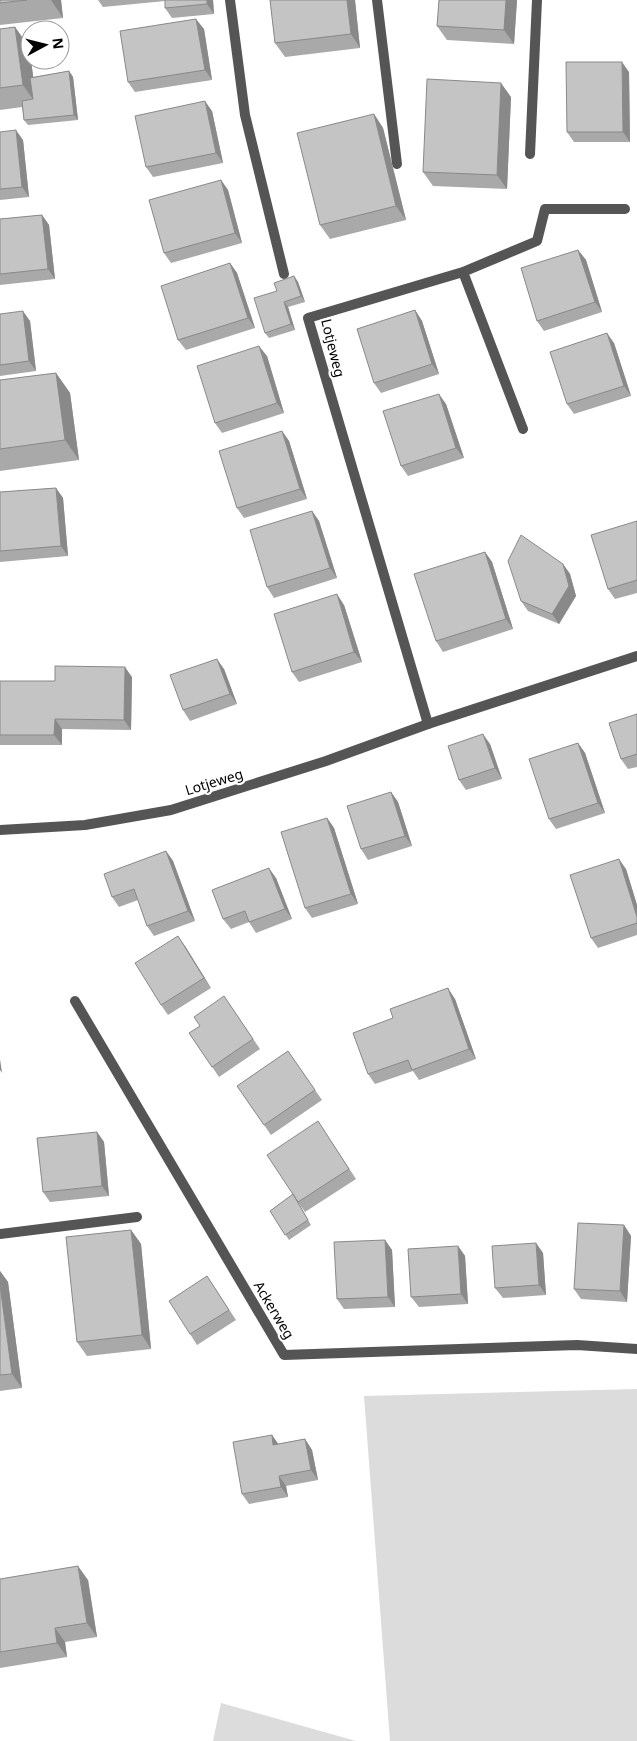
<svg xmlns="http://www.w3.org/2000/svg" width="637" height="1741" font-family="'Noto Sans',sans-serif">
	<rect width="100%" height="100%" fill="#fff"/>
	<!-- green -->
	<path fill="#dcdcdc" d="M637 1389V1741H390L364 1396Z
		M221 1703 356 1741H213Z"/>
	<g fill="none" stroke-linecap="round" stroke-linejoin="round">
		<!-- service -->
		<path stroke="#555" stroke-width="10" d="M230 0 245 115 284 274
			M377 0 397 164
			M530 154 537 0
			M463 272 523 429
			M428 724 308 318 463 272 537 241 545 209H625
			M0 1234 137 1217"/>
		<!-- minor -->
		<path stroke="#555" stroke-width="10" d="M75 1001 284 1355 577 1345 637 1349"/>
		<!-- tertiary -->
		<path stroke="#555" stroke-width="10" d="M0 830 85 825 171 810 326 761 428 724 637 656"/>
	</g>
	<!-- wall -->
	<path fill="#a9a9a9" d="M0 0H61L63 18 0 25Z
		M98 0H213L214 14 172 18 165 8V1L103 7Z
		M270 0H355L360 48 285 57 275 43Z
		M439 0H517L514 44 447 40 437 26Z
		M15 27 29 47 30 60H31L33 77 69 71 73 77 78 120 28 125 24 120 22 107 0 110V29Z
		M204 29 212 80 135 92 128 82Z
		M629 72 630 142H574L567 132Z
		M511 97 507 189 433 186 423 172Z
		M212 111 223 163 153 177 146 167Z
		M374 114 383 128 406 220 330 239 320 225Z
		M0 132 23 140 29 197 0 200Z
		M221 180 228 190 242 243 171 263 164 253Z
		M42 215 49 225 55 279 0 285V219Z
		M578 250 586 260 602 312 544 331 537 321Z
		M230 263 237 273 255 328 186 350 178 340Z
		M294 276 298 282 305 302 288 307 295 330 269 338 265 333 277 291Z
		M415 310 422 321 439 374 381 393 374 383Z
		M0 314 30 321 36 371 0 376Z
		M614 343 631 396 574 414 567 404Z
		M267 356 284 413 222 433 215 423Z
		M56 373 70 393 79 460 0 471V380Z
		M446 404 464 458 408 476 401 466Z
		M282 431 289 441 307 499 244 518 237 508Z
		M56 488 63 498 68 556 0 562V492Z
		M312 511 319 521 337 578 274 598 267 587Z
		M637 521V593L615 599 608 589Z
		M485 552 492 562 513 629 443 652 436 641Z
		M563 564 570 574 576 596 559 624 528 611 521 601Z
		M344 605 362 662 299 682 292 672Z
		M224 669 237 704 190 721 183 710Z
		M132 677 131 730 62 729V745H0V681H55Z
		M637 714V767L628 769 621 759Z
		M578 743 585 753 605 813 556 829 549 819Z
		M490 744 502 779 466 790 459 780Z
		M391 792 398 802 412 846 368 860 361 849Z
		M327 818 334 828 358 904 312 918 305 908Z
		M166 851 173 861 195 921 154 936 147 926 138 900 119 907 112 897Z
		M626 869 637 905V935L598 948 591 938Z
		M276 878 292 919 256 933 249 922 231 929 223 919Z
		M185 946 211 988 168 1015 161 1005Z
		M224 996 260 1049 219 1077 189 1033 200 1026Z
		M455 999 476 1059 419 1080 413 1071 375 1084 368 1074Z
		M288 1051 322 1100 271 1135 237 1086Z
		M318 1121 356 1179 305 1212 298 1202 311 1225 289 1240 270 1211 293 1194Z
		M97 1132 104 1142 109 1196 50 1202 43 1192Z
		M624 1225 631 1236 627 1302 581 1299 574 1289Z
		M131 1230 141 1244 151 1349 87 1356 77 1342Z
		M385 1240 392 1250 395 1307 344 1309 337 1299Z
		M536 1243 543 1253 546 1295 503 1298 495 1288Z
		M458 1246 465 1256 468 1304 419 1307 411 1297Z
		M0 1271 8 1282 22 1388 0 1391Z
		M207 1276 236 1320 197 1345 190 1334Z
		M272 1435 278 1444 305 1439 312 1450 318 1480 286 1486 288 1497 249 1504 242 1494Z
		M0 1579 88 1580 97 1637 65 1642 67 1657 0 1668Z"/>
	<!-- shaded-wall -->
	<path fill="#898989" d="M51 0H61L63 18Z
		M207 0H213L214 14 207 4Z
		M347 0H355L360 48 351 34Z
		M506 0H517L514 44 504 30Z
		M196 19 204 29 212 80 205 70Z
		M15 27 29 47 30 60H31L37 105 23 85Z
		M622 62 629 72 630 142 623 132Z
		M69 71 73 77 78 120 74 115Z
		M501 83 511 97 507 189 497 175Z
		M205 101 212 111 223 163 216 153Z
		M374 114 383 128 406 220 396 206Z
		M16 130 23 140 29 197 22 187Z
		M221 180 228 190 242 243 235 233Z
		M42 215 49 225 55 279 48 269Z
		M578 250 586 260 602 312 595 302Z
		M230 263 237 273 255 328 248 318Z
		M294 276 298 282 305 302 301 296Z
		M284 302 288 307 295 330 291 324Z
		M415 310 422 321 439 374 432 364Z
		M23 311 30 321 36 371 29 361Z
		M607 333 614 343 631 396 624 386Z
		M259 346 267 356 284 413 277 403Z
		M56 373 70 393 79 460 65 440Z
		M439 394 446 404 464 458 456 448Z
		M282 431 289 441 307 499 300 489Z
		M56 488 63 498 68 556 61 546Z
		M312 511 319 521 337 578 330 568Z
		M485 552 492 562 513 629 506 619Z
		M563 564 570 574 576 596 559 624 552 614Z
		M337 594 344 605 362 662 354 652Z
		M217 659 224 669 237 704 230 694Z
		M125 667 132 677 131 730 124 720Z
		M55 719 62 729V745L54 735Z
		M483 734 490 744 502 779 495 768Z
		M578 743 585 753 605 813 598 803Z
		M391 792 398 802 412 846 405 836Z
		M327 818 334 828 358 904 351 894Z
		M166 851 173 861 195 921 188 911Z
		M619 859 626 869 637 905V917Z
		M269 868 276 878 292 919 285 909Z
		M178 936 185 946 211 988 204 978Z
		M448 988 455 999 476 1059 469 1049Z
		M0 1059 2 1073 0 1070Z
		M97 1132 104 1142 109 1196 102 1186Z
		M624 1225 631 1236 627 1302 620 1291Z
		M131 1230 141 1244 151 1349 142 1335Z
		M385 1240 392 1250 395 1307 388 1297Z
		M536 1243 543 1253 546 1295 539 1285Z
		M458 1246 465 1256 468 1304 461 1294Z
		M0 1271 8 1282 22 1388 12 1374 0 1285Z
		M272 1435 279 1445H273Z
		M305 1439 312 1450 318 1480 311 1470Z
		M279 1476 286 1486 288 1497 281 1487Z
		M78 1566 88 1580 97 1637 87 1623Z
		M55 1628 65 1642 67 1657 57 1643Z"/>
	<!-- building -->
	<path fill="#c4c4c4" stroke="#898989" d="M0 0H27L0 3Z
		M165 0H207V4L165 8Z
		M270 0H347L351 34 275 43Z
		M439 0H506L504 30 437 26Z
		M196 19 205 70 128 82 120 31Z
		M15 27 23 85 0 88V29Z
		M566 62H622L623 132H567Z
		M69 71 74 115 24 120 22 101 33 99 30 78Z
		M427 79 501 83 497 175 423 172Z
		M205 101 216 153 146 167 135 116Z
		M374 114 396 206 320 225 297 133Z
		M16 130 22 187 0 189V132Z
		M221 180 235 233 164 253 149 200Z
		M42 215 48 269 0 274V219Z
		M578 250 595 302 537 321 521 268Z
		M230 263 248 318 178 340 161 286Z
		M294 276 301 296 284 302 291 324 265 333 254 298 277 291 274 283Z
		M415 310 432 364 374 383 357 329Z
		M23 311 29 361 0 365V314Z
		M607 333 624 386 567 404 550 352Z
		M259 346 277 403 215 423 197 366Z
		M56 373 65 440 0 449V380Z
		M439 394 456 448 401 466 383 411Z
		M282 431 300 489 237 508 219 451Z
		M56 488 61 546 0 551V492Z
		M312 511 330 568 267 587 250 530Z
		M637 521V580L608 589 591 535Z
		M521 535 563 564 569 586 552 614 521 601 508 561Z
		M485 552 506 619 436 641 414 574Z
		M337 594 354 652 292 672 274 614Z
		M217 659 230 694 183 710 170 675Z
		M55 666 125 667 124 720 55 719 54 735H0V681H55Z
		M637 714V754L621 759 609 723Z
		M483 734 495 768 459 780 448 746Z
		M578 743 598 803 549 819 529 759Z
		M391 792 405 836 361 849 347 806Z
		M327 818 351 894 305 908 281 832Z
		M166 851 188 911 147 926 134 889 112 897 104 874Z
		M619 859 637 917V923L591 938 570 875Z
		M269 868 285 909 249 922 245 911 223 919 212 890Z
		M178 936 204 978 161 1005 135 963Z
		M448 988 469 1049 412 1070 408 1060 368 1074 353 1033 393 1018 390 1009Z
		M224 996 253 1039 212 1067 189 1033 200 1026 194 1017Z
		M288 1051 315 1090 264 1125 237 1086Z
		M318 1121 349 1169 298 1202 267 1155Z
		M97 1132 102 1186 43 1192 37 1138Z
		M293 1194 308 1220 285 1235 270 1211Z
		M578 1223 624 1225 620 1291 574 1289Z
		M131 1230 142 1335 77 1342 66 1237Z
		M385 1240 388 1297 337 1299 334 1242Z
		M536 1243 539 1285 495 1288 492 1246Z
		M458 1246 461 1294 411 1297 408 1249Z
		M207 1276 229 1310 190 1334 169 1301Z
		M0 1285 12 1374 0 1375Z
		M272 1435 273 1445 305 1439 311 1470 279 1476 281 1487 242 1494 233 1442Z
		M78 1566 87 1623 55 1628 57 1643 0 1652V1579Z"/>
	<g text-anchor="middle" stroke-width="4.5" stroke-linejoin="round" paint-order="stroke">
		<!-- street labels -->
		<g font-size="14" fill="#000" stroke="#fff">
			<text transform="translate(333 348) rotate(76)" y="5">Lotjeweg</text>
			<text transform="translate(214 782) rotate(-17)" y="5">Lotjeweg</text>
			<text transform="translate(274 1310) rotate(59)" y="5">Ackerweg</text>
		</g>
	</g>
	<!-- north arrow -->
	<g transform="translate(45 45) rotate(83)"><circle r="24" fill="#ffffff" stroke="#999999"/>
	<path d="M0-4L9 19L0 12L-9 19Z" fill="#000000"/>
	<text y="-8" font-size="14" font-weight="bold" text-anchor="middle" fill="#000000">N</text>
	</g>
</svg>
